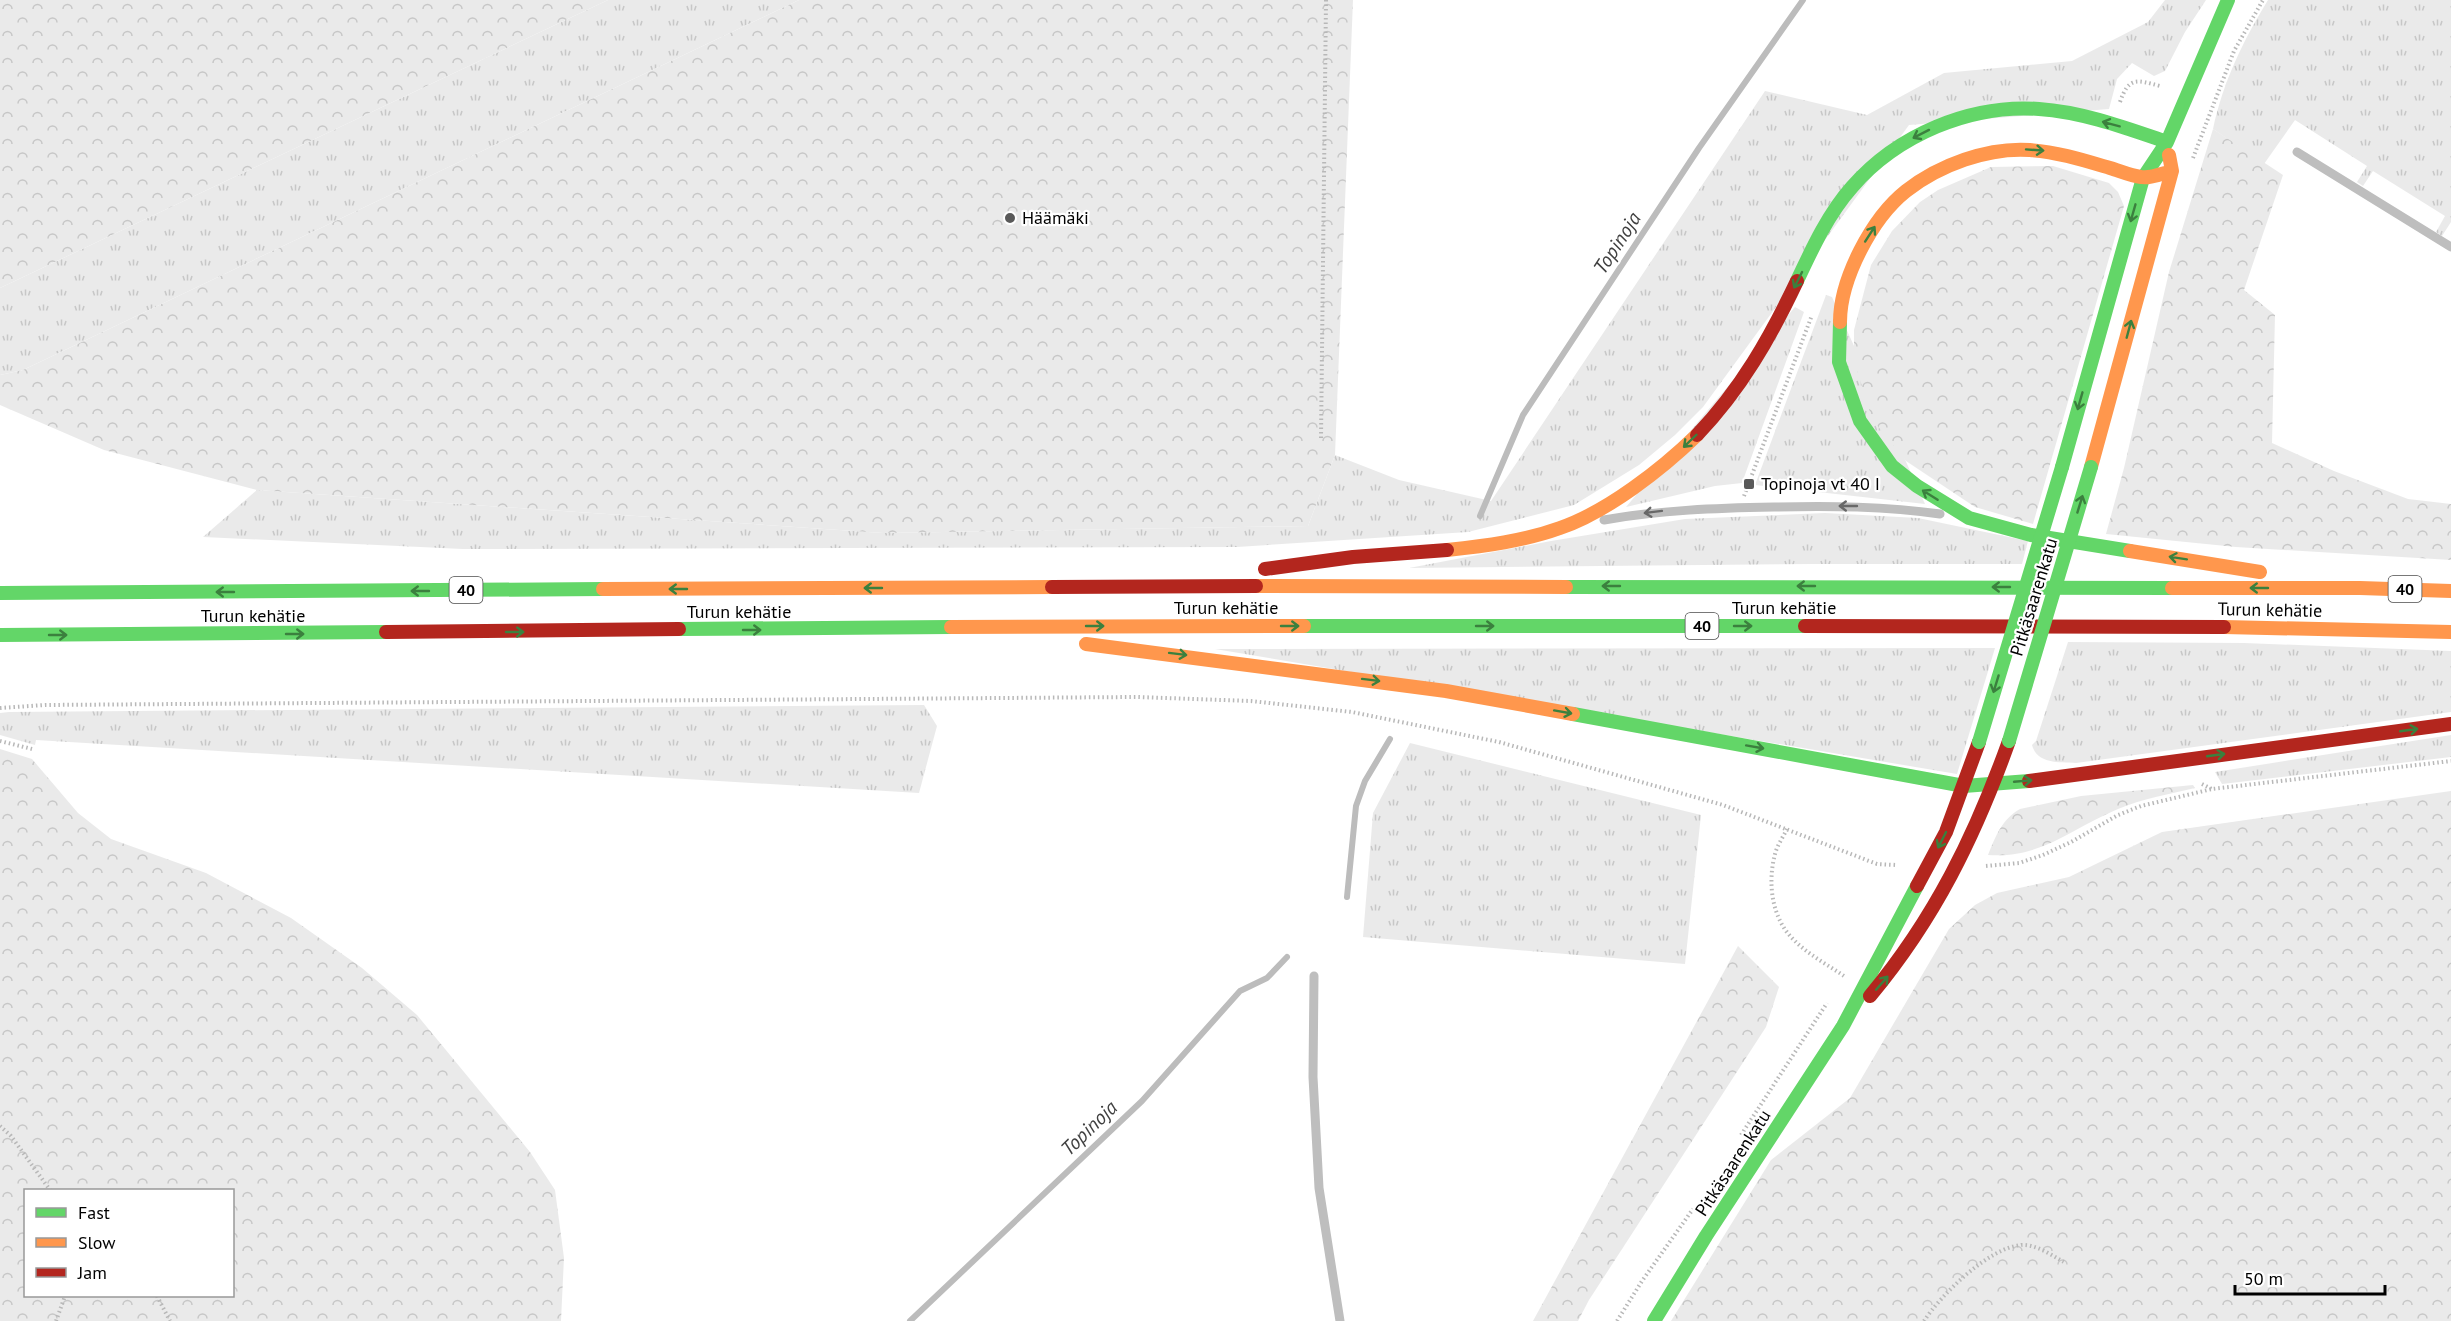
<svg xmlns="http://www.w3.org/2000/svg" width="2451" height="1321" font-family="'PT Sans',sans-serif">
	<defs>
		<pattern id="grass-tufts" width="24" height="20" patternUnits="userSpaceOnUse" patternTransform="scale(1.5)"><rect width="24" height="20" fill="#eaeaea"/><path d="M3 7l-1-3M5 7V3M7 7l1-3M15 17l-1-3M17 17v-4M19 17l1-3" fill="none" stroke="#c7c7c7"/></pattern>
		<pattern id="forest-crowns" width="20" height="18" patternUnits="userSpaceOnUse" patternTransform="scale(1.5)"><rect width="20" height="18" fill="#eaeaea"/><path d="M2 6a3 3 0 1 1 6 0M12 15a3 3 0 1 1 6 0" fill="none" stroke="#c7c7c7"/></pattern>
	</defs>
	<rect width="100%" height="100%" fill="#fff"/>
	<!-- grass -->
	<path fill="url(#grass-tufts)" d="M608 0H799L23 370 0 375V288Z
		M2165 0H2206L2185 32 2165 71 2154 76 2132 63 2117 79 2109 109 1909 125 1703 407 1675 435 1639 465 1574 505 1468 532 1237 547 463 549 203 537 257 490 883 533 1308 526 1335 455 1399 480 1491 501 1765 91 1867 115 1944 73 2072 61 2148 22Z
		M2268 0H2451V222L2442 236 2436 232 2445 216 2373 171 2363 186 2357 182 2367 166 2295 120 2264 164 2213 129C2223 82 2243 41 2268 0Z
		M1826 295 1832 297 1925 504 1755 485Z
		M1795 307 1804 312 1742 483 1715 486 1626 507Z
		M1825 513 1918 518 2028 541 2022 564H1811L1409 568 1551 541 1685 519Z
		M2068 642 2244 643 2451 651V712L2076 763C2059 762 2037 764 2032 745L2036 741Z
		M1995 648 1957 774 1215 649Z
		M924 705 937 726 919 793 36 740 35 745 0 735V713L9 712Z
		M2451 735V757L2222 784 2215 772Z
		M1410 743 1701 815 1685 964 1363 937 1373 813Z"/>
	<!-- forest -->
	<path fill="url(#forest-crowns)" fill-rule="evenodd" d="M0 0H608L0 288Z
		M799 0H1353L1335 455 1308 526 883 533 257 490 104 450 0 405V375L23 370Z
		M2213 129 2283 175 2244 290 2275 315 2272 443 2334 471 2408 499 2451 504V560L2236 547 2106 534 2124 468 2169 272Z
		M2053 166 2109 183 2118 192 2124 206 2033 524 1975 507 1906 461 1872 419 1854 360V330L1871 265 1892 231 1920 202 1938 190 1991 167Z
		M0 749 32 759 78 813 111 839 206 873 291 918 362 968 417 1015 530 1152 555 1190 564 1258 561 1321H0ZM26 1190H232V1296H26Z
		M2193 785 2195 788C2169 794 2142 799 2118 809 2072 828 2041 859 1988 855 1996 836 2001 820 2020 809L2081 796Z
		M2451 791V1321H1671L1771 1160 1850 1098 1949 929 1975 905 1997 893 2069 877 2162 832Z
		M1738 946 1779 987 1766 1027 1589 1300 1578 1321H1533Z"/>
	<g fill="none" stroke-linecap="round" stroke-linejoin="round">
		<!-- stream -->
		<path stroke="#bcbcbc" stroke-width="6" d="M1480 516 1523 415 1699 148 1803 0
			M1347 897 1356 806 1365 781 1390 739
			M910 1321 1142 1101 1240 991 1267 978 1287 957"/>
		<!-- path -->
		<path stroke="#b8b8b8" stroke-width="4" stroke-dasharray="1.5 3" stroke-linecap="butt" d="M2120 102C2129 76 2137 80 2160 86
			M2193 158 2234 51 2263 0
			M1321 438 1326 0
			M1744 496 1812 315
			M0 708 45 705 1137 697 1251 701 1352 712 1499 742 1723 805 1877 864 1896 865
			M0 741 32 749
			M2202 784 2212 789
			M1787 829C1783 837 1777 846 1775 854 1767 884 1772 920 1795 941 1809 955 1828 965 1844 976
			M1986 866 2019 863 2043 855 2071 842 2118 815 2141 806 2212 789 2451 761
			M0 1126 11 1136 50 1190
			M1741 1135 1827 1003
			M157 1296 170 1321
			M56 1321 65 1296
			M1617 1321 1642 1281 1693 1209
			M1924 1321C1941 1295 1988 1248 2021 1245 2036 1244 2051 1255 2064 1262"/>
		<!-- lane -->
		<path stroke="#bebebe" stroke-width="9" d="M2297 152 2451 247
			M1604 520C1661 510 1717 508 1774 507 1830 506 1885 506 1940 514
			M1314 976 1313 1077 1319 1188 1340 1321"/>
		<!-- fast -->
		<path stroke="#63d668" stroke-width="14" d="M1797 281C1812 249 1828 214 1852 187 1897 135 1970 104 2039 109 2083 112 2126 128 2167 142
			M1840 322 1839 362 1860 421 1892 466 1917 486 1969 518 2031 535 2130 551
			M2062 467 2143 178 2167 142 2228 0
			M1566 587 2172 588
			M0 593 603 589
			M1304 626H1805
			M679 629 951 627
			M0 635 386 632
			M1573 714 1964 786 2029 781
			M1654 1321 1706 1236 1843 1026 1917 886"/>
		<!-- slow -->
		<path stroke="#ff974d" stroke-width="14" d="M1840 322C1840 279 1872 218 1906 191 1939 165 1988 147 2030 150 2058 152 2083 160 2110 168 2120 171 2131 176 2141 177 2150 179 2163 173 2172 171
			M2091 467 2172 171 2169 155
			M1447 550C1485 546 1524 541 1560 528 1607 512 1662 469 1697 435
			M2130 551 2260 572
			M1256 586 1566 587
			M2172 588H2360L2451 591
			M603 589 1052 587
			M951 627 1304 626
			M2224 627 2451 632
			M1086 644 1446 691 1573 714"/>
		<!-- jam -->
		<path stroke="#b3261e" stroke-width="14" d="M1697 435C1741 389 1770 338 1797 281
			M1265 569 1353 557 1447 550
			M1052 587 1256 586
			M1805 626 2224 627
			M386 632 679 629
			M2029 781 2451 724
			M1917 886 1946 832 1979 742
			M1870 996C1935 918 1975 836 2009 741"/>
		<!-- fast-bridge -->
		<path stroke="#63d668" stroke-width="14" d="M2009 741 2091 467
			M1979 742 2062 467"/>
	</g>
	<!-- one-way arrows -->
	<defs><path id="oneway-shaft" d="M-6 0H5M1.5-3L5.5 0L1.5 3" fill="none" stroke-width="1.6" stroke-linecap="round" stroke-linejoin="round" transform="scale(1.5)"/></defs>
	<g stroke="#3b803e">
		<use href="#oneway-shaft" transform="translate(2111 124) rotate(-165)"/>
		<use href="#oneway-shaft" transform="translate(1921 134) rotate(153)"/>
		<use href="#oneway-shaft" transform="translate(2035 150) rotate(4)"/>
		<use href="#oneway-shaft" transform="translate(2133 213) rotate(106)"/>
		<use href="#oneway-shaft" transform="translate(1870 234) rotate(-57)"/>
		<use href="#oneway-shaft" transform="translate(1798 280) rotate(117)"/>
		<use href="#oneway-shaft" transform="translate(2129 329) rotate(-75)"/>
		<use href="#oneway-shaft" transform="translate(2080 401) rotate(106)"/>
		<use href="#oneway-shaft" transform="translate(1690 441) rotate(136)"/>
		<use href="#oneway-shaft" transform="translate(1930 495) rotate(-148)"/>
		<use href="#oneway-shaft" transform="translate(2080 504) rotate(-73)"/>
		<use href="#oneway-shaft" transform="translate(2178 558) rotate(-171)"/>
		<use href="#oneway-shaft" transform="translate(1611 586) rotate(-180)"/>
		<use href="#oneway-shaft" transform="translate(1806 586) rotate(-180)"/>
		<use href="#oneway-shaft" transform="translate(2001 587) rotate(-180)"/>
		<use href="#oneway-shaft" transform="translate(873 588) rotate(180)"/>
		<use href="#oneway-shaft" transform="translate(2259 588) rotate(-180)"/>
		<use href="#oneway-shaft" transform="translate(678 589) rotate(180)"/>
		<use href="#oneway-shaft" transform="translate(420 591) rotate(180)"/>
		<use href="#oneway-shaft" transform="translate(225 592) rotate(180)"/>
		<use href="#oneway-shaft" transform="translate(1095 626)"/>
		<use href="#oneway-shaft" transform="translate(1290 626)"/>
		<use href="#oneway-shaft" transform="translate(1485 626)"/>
		<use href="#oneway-shaft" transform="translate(1743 626)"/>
		<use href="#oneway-shaft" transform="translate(752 630)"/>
		<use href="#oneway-shaft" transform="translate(515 632)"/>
		<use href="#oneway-shaft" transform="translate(295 634)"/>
		<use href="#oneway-shaft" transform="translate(58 635)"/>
		<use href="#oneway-shaft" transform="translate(1178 654) rotate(7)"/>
		<use href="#oneway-shaft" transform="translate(1371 680) rotate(7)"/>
		<use href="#oneway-shaft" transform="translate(1996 684) rotate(107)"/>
		<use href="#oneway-shaft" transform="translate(1563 712) rotate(10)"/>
		<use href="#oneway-shaft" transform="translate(2409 730) rotate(-8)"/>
		<use href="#oneway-shaft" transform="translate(1755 747) rotate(10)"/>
		<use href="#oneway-shaft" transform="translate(2216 755) rotate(-8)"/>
		<use href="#oneway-shaft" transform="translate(2023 781) rotate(-5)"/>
		<use href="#oneway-shaft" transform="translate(1942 840) rotate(117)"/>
		<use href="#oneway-shaft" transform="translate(1882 983) rotate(-49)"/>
	</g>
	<g stroke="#686868">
		<use href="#oneway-shaft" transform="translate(1848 506) rotate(-180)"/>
		<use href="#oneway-shaft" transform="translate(1653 512) rotate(173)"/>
	</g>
	<!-- markers -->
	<g fill="#595959" stroke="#fff" stroke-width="2">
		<circle cx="1010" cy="218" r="6"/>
		<rect x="1743" y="478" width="12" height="12" rx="3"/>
	</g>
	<g text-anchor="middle" stroke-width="4.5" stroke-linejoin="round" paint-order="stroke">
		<!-- shield labels -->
		<g fill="#fff" stroke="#4c4c4c" stroke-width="1.5">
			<rect x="2388.5" y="576" width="33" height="26" rx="4.5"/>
			<rect x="449.5" y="577" width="33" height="26" rx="4.5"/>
			<rect x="1685.5" y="613" width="33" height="26" rx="4.5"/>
		</g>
		<g font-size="16" font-weight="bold" fill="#000">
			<text x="2405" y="595">40</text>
			<text x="466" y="596">40</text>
			<text x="1702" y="632">40</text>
		</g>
		<!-- poi labels -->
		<g font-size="18" fill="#000" stroke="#fff" text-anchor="start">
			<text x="1022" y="224">Häämäki</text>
			<text x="1761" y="490">Topinoja vt 40 I</text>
		</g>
		<!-- street labels -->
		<g font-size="18" fill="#000" stroke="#fff">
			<text transform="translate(2034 597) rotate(-73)" y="6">Pitkäsaarenkatu</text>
			<text x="1226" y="614">Turun kehätie</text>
			<text x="1784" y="614">Turun kehätie</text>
			<text transform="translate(2270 610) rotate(1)" y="6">Turun kehätie</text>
			<text x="739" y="618">Turun kehätie</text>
			<text x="253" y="622">Turun kehätie</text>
			<text transform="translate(1733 1163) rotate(-57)" y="6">Pitkäsaarenkatu</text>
		</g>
		<!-- water labels -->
		<g font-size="20" font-style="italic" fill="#414141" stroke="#fff">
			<text transform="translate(1617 243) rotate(-57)" y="7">Topinoja</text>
			<text transform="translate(1089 1128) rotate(-44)" y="7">Topinoja</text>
		</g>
	</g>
	<!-- legend -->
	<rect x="24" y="1189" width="210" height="108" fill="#ffffff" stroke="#999999" stroke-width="1.5"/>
	<rect x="36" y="1208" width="30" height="9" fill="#63d668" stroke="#999999" stroke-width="1.5"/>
	<text x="78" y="1219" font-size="18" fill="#000000">Fast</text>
	<rect x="36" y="1238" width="30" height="9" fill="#ff974d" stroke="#999999" stroke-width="1.5"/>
	<text x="78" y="1249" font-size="18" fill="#000000">Slow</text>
	<rect x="36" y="1268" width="30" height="9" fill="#b3261e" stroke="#999999" stroke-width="1.5"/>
	<text x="78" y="1279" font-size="18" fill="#000000">Jam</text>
	<!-- scale -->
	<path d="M2235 1285v9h150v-9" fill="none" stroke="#000000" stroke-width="3"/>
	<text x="2244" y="1285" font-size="18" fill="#000000" stroke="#ffffff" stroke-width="4.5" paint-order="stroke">50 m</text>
</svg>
